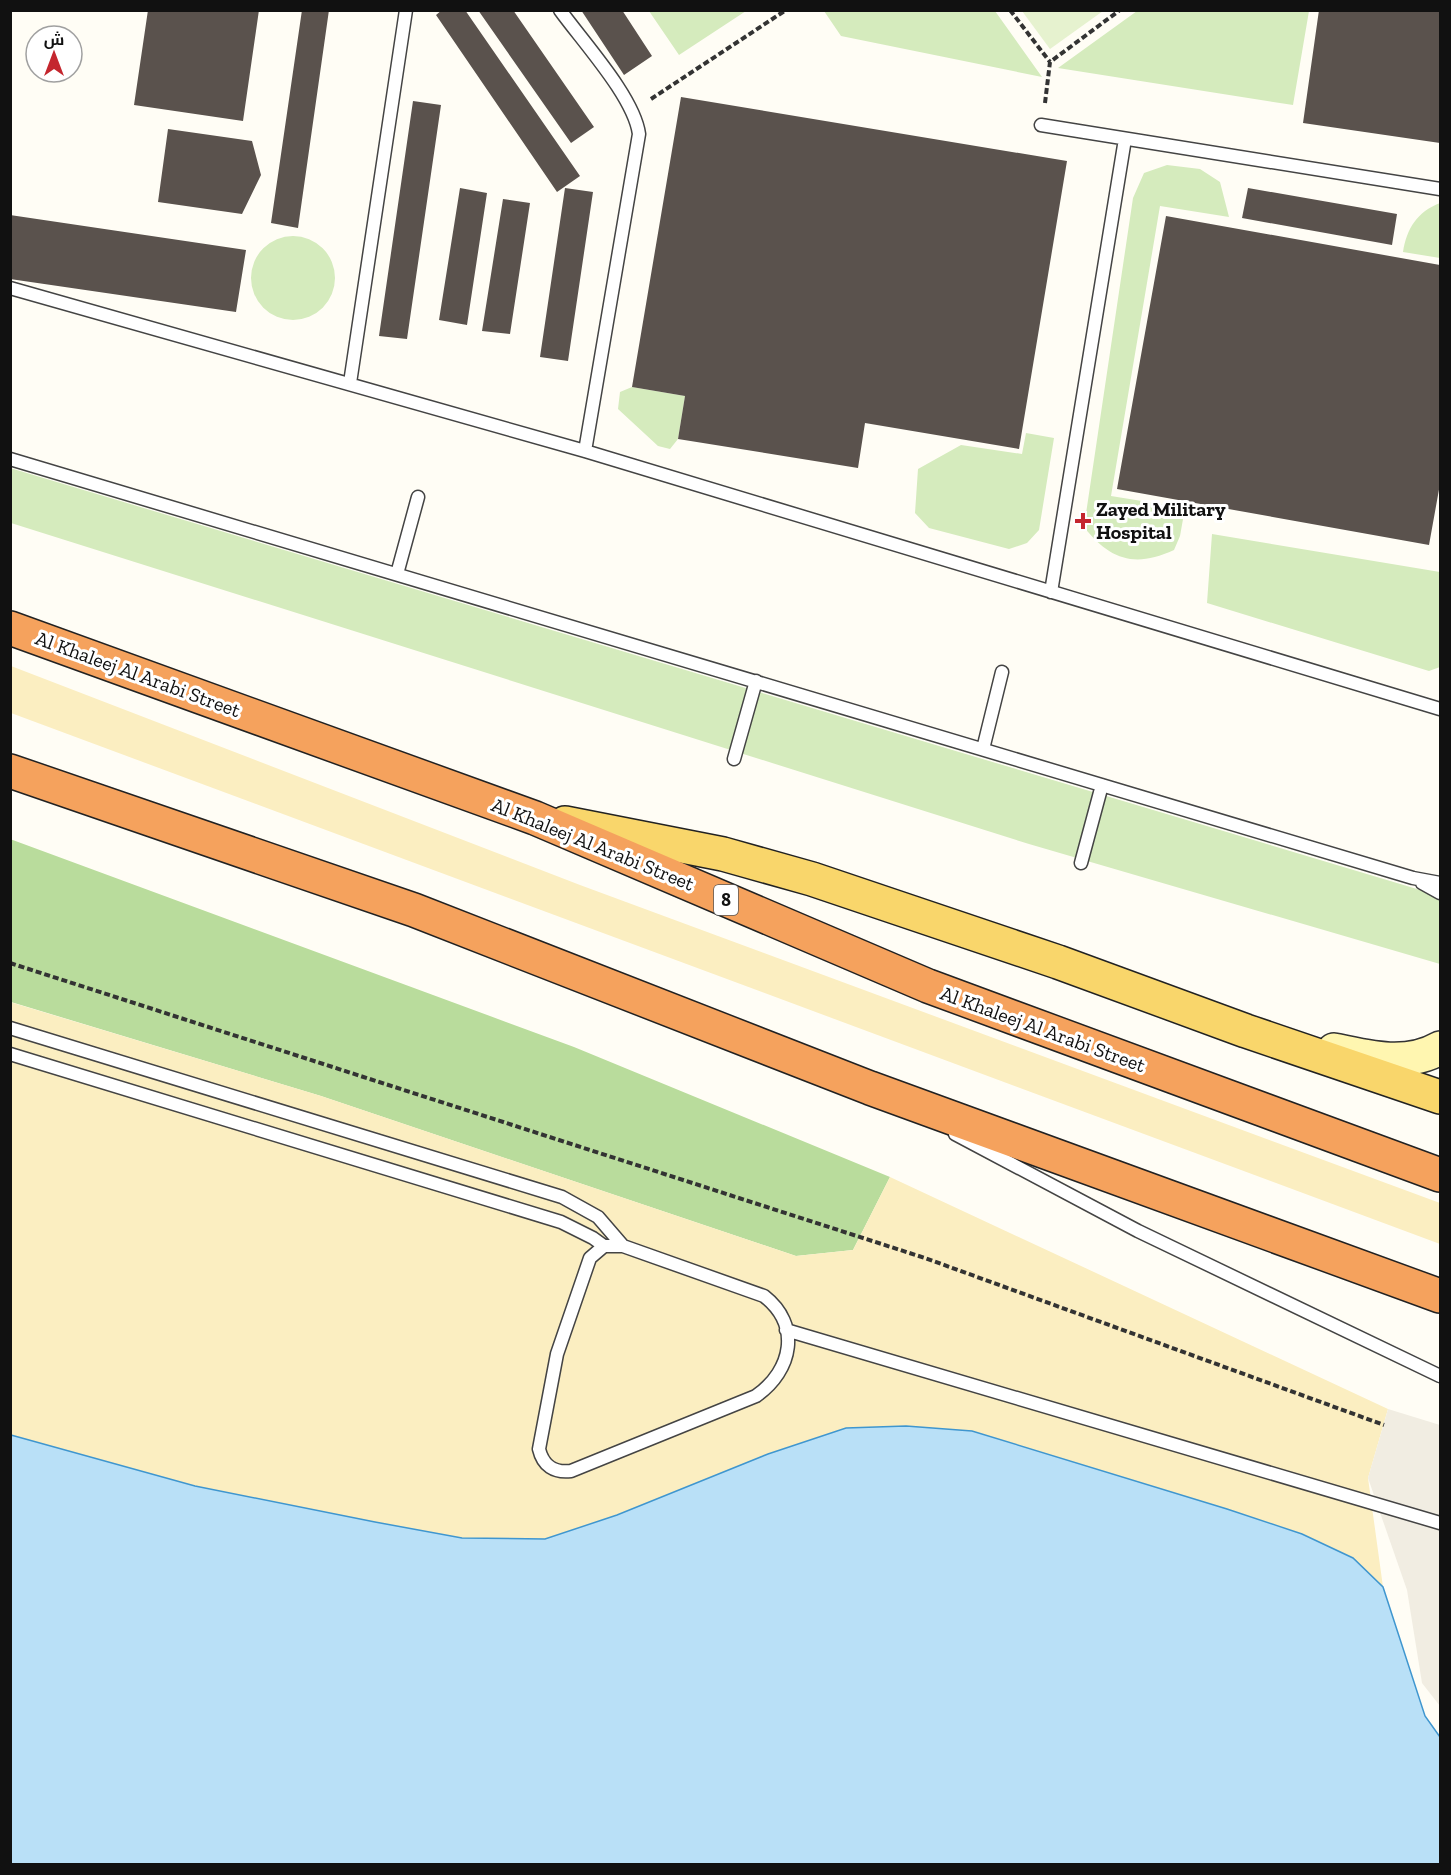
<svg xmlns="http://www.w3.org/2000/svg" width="1451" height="1875" font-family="'Zilla Slab',Cairo,serif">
	<rect width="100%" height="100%" fill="#fffdf5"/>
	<!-- green -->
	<path fill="#d5ebbd" d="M649 11H746L679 55Z
		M824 11H995L1042 77 841 36Z
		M1137 11H1309L1293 105 1058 68Z
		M1167 165 1200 169 1220 182 1229 217 1160 206 1111 496 1185 508 1180 536 1174 550C1135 568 1110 560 1084 527L1133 198 1144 173Z
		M1440 203V258L1403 252C1407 228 1417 212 1440 203Z
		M251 278a42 42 0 1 1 84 0a42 42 0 1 1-84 0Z
		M632 387 685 396 678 439 670 449 658 446 618 409 620 392Z
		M1026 433 1054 438 1039 530 1027 543 1009 549 929 528 915 513 918 469 961 445 1022 454Z
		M10 468 1427 892 1440 901V964L1029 844 11 523Z
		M1212 534 1440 572V667L1429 671 1207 603Z"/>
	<!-- forest -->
	<path fill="#b9dc9c" d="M10 839 574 1047 890 1177 853 1250 796 1256 321 1096 11 1002Z"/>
	<!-- sand -->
	<path fill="#fbeec1" d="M11 666 580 885 1440 1203V1244L11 713Z
		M10 1002 321 1096 796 1256 853 1250 890 1177 1388 1409 1368 1478 1383 1587 1353 1558 1302 1534 972 1431 846 1428 768 1454 617 1515 545 1539 462 1538 375 1522 195 1486 11 1435Z"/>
	<!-- pitch -->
	<path fill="#e6f2cf" d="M1022 11H1103L1050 49Z"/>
	<!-- plaza -->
	<path fill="#f1ede2" d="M1388 1409 1440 1425V1706L1422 1683 1407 1590 1368 1478Z"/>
	<!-- water -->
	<path fill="#b9e0f7" stroke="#3f96cf" stroke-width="1.5" d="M906 1426 972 1431 1227 1509 1302 1534 1353 1558 1383 1587 1425 1716 1440 1737V1864H11V1435L195 1486 375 1522 462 1538 545 1539 617 1515 768 1454 846 1428Z"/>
	<!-- building -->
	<path fill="#5a524d" d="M148 10H259L243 121 134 105Z
		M302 10H329L298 228 271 223Z
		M442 10H465L580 176 557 192 436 15Z
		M478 10H513L594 127 571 143Z
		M581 10H622L652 56 624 75Z
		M1319 10H1440V143L1303 123Z
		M681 97 1067 161 1019 449 865 423 858 468 678 439 685 396 632 387Z
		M413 101 441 105 407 339 379 336Z
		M168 129 252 141 261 175 242 214 158 202Z
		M460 188 487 193 467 325 439 320Z
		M565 188 593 192 568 361 540 357Z
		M1248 188 1397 214 1392 245 1242 218Z
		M503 199 530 203 510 334 482 331Z
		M10 215 246 250 236 312 10 279Z
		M1166 216 1440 265V484L1429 545 1117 489Z"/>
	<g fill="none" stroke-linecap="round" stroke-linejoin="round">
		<defs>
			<path id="lane" d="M560 10C583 42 634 97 639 134L585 451
				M1041 125 1440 189
				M10 288 585 451 1440 709
				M350 383 406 10
				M10 459 1413 878 1440 883
				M397 574 418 497
				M1051 592 1125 139
				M983 749 1002 672
				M734 759 756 681
				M1081 863 1102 785
				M1422 883 1440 893
				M10 1028 562 1197 598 1217 623 1246 764 1296C801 1325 793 1370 756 1396L571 1471C554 1473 543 1466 539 1449L557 1354 590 1258 604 1246H623
				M10 1054 561 1222 593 1238 604 1246
				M955 1134 1138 1231 1440 1376
				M786 1330 1440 1523"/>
			<path id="secondary" d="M1334 1050C1370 1058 1407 1067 1440 1048"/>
			<path id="primary" d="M565 823 723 854 812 879 1058 962 1246 1031 1440 1097"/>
			<path id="highway" d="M10 628 535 818 928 986 1440 1175
				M10 771 414 910 870 1088 1440 1296"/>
		</defs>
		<!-- lane casing -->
		<use href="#lane" stroke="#444" stroke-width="15"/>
		<!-- secondary casing -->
		<use href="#secondary" stroke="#333" stroke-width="36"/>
		<!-- primary casing -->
		<use href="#primary" stroke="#222" stroke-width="36"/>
		<!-- highway casing -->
		<use href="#highway" stroke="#222" stroke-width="36"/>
		<!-- path -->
		<path stroke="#333" stroke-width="4" stroke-dasharray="6 3" stroke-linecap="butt" d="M1010 10 1050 62
			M651 99 786 10
			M1045 103 1050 62 1120 10
			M10 963 925 1258 1384 1425"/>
		<!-- lane -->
		<use href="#lane" stroke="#fff" stroke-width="12"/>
		<!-- secondary -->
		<use href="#secondary" stroke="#fff6b0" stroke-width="33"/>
		<!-- primary -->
		<use href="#primary" stroke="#f9d66b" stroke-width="33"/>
		<!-- highway -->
		<use href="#highway" stroke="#f5a25d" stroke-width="33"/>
	</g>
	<!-- markers -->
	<path fill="#c4262e" stroke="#fff" stroke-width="2" d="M1080 512h6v6h6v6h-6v6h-6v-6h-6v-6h6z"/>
	<g text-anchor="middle" stroke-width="6" stroke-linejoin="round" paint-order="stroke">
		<!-- shield labels -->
		<rect fill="#fff" stroke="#585858" stroke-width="1.5" x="714" y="885" width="24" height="30" rx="4.5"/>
		<g font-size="18" font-weight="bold" fill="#111">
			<text x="726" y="906">8</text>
		</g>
		<!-- poi labels -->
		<g font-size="20" font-weight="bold" fill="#111" stroke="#fff" text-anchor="start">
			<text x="1096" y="516">Zayed Military<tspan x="1096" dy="23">Hospital</tspan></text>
		</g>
		<!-- street labels -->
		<g font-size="20" fill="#111" stroke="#fff">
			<text transform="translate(138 674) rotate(20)" y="7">Al Khaleej Al Arabi Street</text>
			<text transform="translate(593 844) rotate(22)" y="7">Al Khaleej Al Arabi Street</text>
			<text transform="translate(1043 1029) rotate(20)" y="7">Al Khaleej Al Arabi Street</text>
		</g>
	</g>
	<!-- border -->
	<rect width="1451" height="1875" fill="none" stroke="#111111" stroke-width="24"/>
	<!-- north arrow -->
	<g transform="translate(54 54)"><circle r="28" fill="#ffffff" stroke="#a0a0a0" stroke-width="1.5"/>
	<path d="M0-4.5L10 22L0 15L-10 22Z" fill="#c4262e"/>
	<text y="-9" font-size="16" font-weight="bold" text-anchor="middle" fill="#111111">ش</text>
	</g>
</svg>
